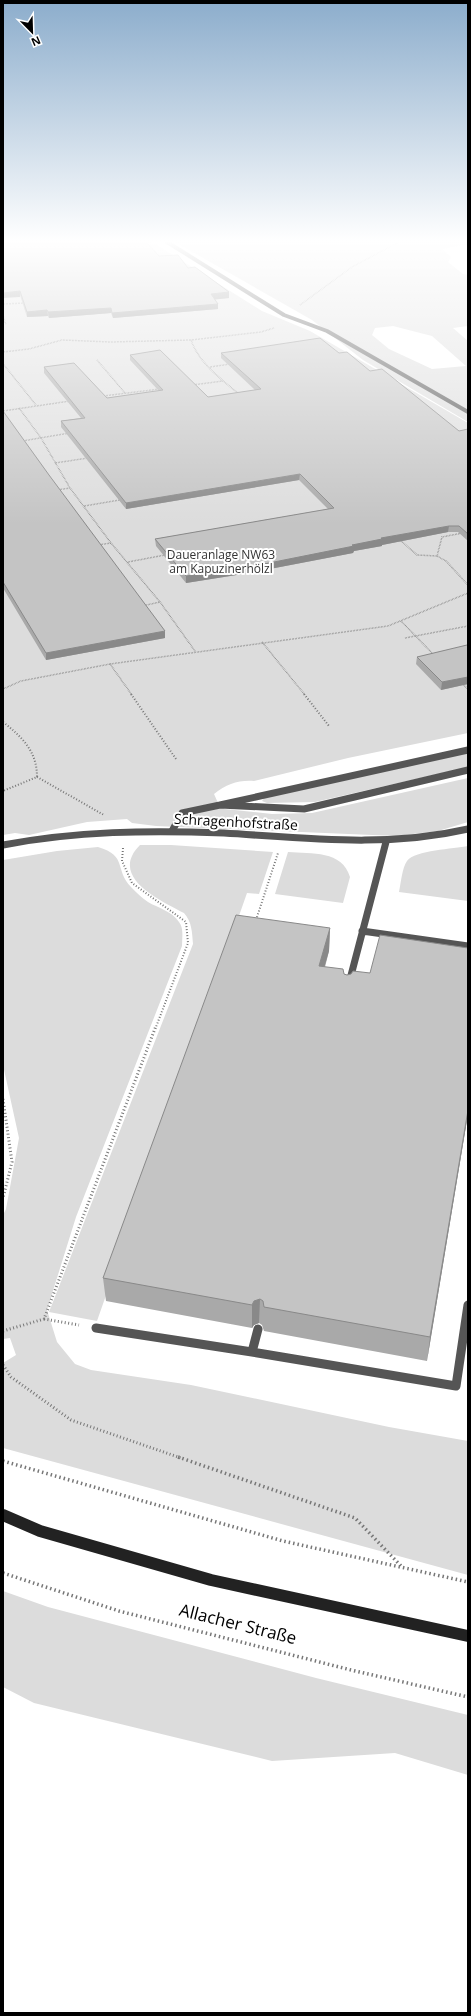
<svg xmlns="http://www.w3.org/2000/svg" width="471" height="2016" font-family="'Open Sans',sans-serif">
	<rect width="100%" height="100%" fill="#fff"/>
	<!-- green -->
	<path fill="#dcdcdc" fill-rule="evenodd" d="M3 242H152L262 311 310 331 468 423V733L348 758 254 781C238 780 227 784 214 794L218 803 225 809 272 814 312 813 468 778V822L438 831 396 836 156 826 132 823 127 819 87 822 29 835 15 833 3 835Z
		M175 242H468V244L442 249 451 257 448 262 463 274 468 275V326L453 328 468 341V422L363 360 312 320ZM393 326 432 336 466 366 432 369 389 349 372 335 375 328Z
		M468 751V767L315 802 267 803 262 801 265 797Z
		M140 845H171L273 852 259 894 247 893 97 1321 49 1312 193 944C192 932 192 922 184 913 160 900 108 877 140 845Z
		M468 846V901L399 892C401 883 402 868 407 861 415 850 454 849 468 846Z
		M98 847C128 856 114 869 131 887 136 892 142 898 148 902 158 908 172 911 179 922 184 928 182 938 182 946L76 1217 47 1310 57 1342 75 1364 91 1370 191 1385 389 1427 468 1441V1575L3 1448V1363L16 1355 10 1338 3 1339V1215L6 1209 19 1138 3 1065V860L57 851Z
		M288 852C312 854 342 850 350 877L343 903 275 894Z
		M3 1591 48 1607 316 1678 468 1715V1775L395 1753 272 1761 34 1703 3 1687Z"/>
	<g fill="none" stroke-linecap="round" stroke-linejoin="round">
		<!-- path-far3 -->
		<path stroke="#777" stroke-width="1.5" stroke-dasharray="0.5 1" stroke-linecap="butt" d="M3 304 25 303
			M300 305 352 267 399 242
			M3 315 6 325
			M191 340C199 363 221 379 239 394
			M3 352 29 349 62 340 111 342 191 340 261 332 274 328
			M97 360 125 393
			M4 365 36 405
			M210 367 230 364
			M192 385 223 381
			M103 396 160 389
			M19 408 41 438 70 488 111 543 160 602 195 651
			M3 411 70 401
			M22 441 70 433
			M55 463 88 458
			M57 490 70 488
			M84 506 120 500
			M400 540 417 555 437 556 446 561 468 585
			M98 545 111 543
			M437 556 442 537 468 532
			M128 562 165 555
			M142 606 160 602
			M401 621 434 655
			M405 638 468 626
			M262 642 305 695
			M110 664 132 695
			M461 683 468 689
			M3 689 21 681 110 664 388 626 468 593"/>
		<!-- path-far2 -->
		<path stroke="#777" stroke-width="2" stroke-dasharray="1 2" stroke-linecap="butt" d="M131 694 176 759
			M304 694 329 726
			M3 722C22 737 37 751 37 777L3 791
			M37 777 104 815
			M123 848 122 861 132 883 186 922 188 943 156 1027
			M256 920 278 853"/>
		<!-- path-far1 -->
		<path stroke="#777" stroke-width="3" stroke-dasharray="1 2.5" stroke-linecap="butt" d="M3 1099 12 1162 3 1198
			M44 1319 79 1325
			M3 1331 44 1319 156 1026
			M3 1365 11 1377 71 1420 181 1458"/>
		<!-- path -->
		<path stroke="#777" stroke-width="3.5" stroke-dasharray="1.5 3" stroke-linecap="butt" d="M178 1457 355 1518 402 1567
			M3 1461 283 1541 468 1582
			M3 1573 119 1611 351 1670 468 1697"/>
		<!-- service-far1 -->
		<path stroke="#555" stroke-width="7" d="M468 750 220 805 304 809 468 770
			M172 831 182 813 220 805
			M362 931 468 946
			M349 983 386 842"/>
		<!-- service -->
		<path stroke="#555" stroke-width="9" d="M96 1328 252 1352
			M258 1329 252 1352 456 1386 468 1305"/>
		<!-- minor -->
		<path stroke="#555" stroke-width="4" d="M167 242 284 315 327 331 468 412"/>
		<!-- tertiary -->
		<path stroke="#555" stroke-width="7" d="M3 845C76 831 149 830 224 833 307 838 385 848 468 829"/>
		<!-- secondary -->
		<path stroke="#222" stroke-width="12" d="M3 1515 40 1531 211 1580 468 1636"/>
	</g>
	<!-- wall -->
	<path fill="#a9a9a9" d="M3 242 159 256 188 268 229 292V298L215 299 218 309 113 318 111 313 49 318 48 316 27 317Z
		M221 353H339L370 371 459 431 468 429V541L458 532H448L382 545V546L354 551 353 553 249 573 186 583 156 546 155 539 328 509 299 480 126 509 61 427V421L81 418 44 373V367L107 398 159 391 130 360V355L208 397 255 390 221 358Z
		M3 411 165 638 46 660 3 588Z
		M468 646V684L441 690 416 664 417 657Z
		M330 928 329 951 325 967 347 975 468 1114 427 1361 264 1331 262 1325 259 1323 254 1325 252 1328 106 1301 103 1278Z"/>
	<!-- shaded-wall -->
	<path fill="#898989" d="M20 291V297L3 298V293Z
		M229 292V298L211 300V294Z
		M218 304V309L113 318 112 313Z
		M111 308V313L49 318 48 312Z
		M47 310 48 316 27 317V312Z
		M300 474 299 480 126 509V503Z
		M449 526 448 532 382 545V546L354 551 353 553 249 573 186 583V576L352 545 381 538Z
		M165 631V638L46 660V653Z
		M468 677V684L441 690 442 682Z
		M330 928 329 951 318 989 319 966Z
		M468 1110V1114L427 1361 430 1337Z
		M260 1299 259 1323 254 1325 252 1328V1305L254 1301Z"/>
	<!-- building -->
	<path fill="#c4c4c4" stroke="#898989" d="M3 242H146L159 256 178 255 188 268 195 267 229 292 211 294 218 304 112 313 111 308 48 312 47 310 27 312 20 291 3 293Z
		M320 338 339 353 347 352 370 371 382 369 459 431 468 429V534L459 526H449L381 538 382 539 352 545 354 546 249 567 186 576 155 539 334 508 300 474 126 503 61 421 85 418 44 367 74 363 107 398 163 390 130 355 160 350 208 397 261 389 221 353Z
		M3 411 49 475 165 631 46 653 3 582Z
		M467 645 468 646V677L442 682 417 657Z
		M236 915 330 928 319 966 343 969 344 974 347 975 351 974 353 971 370 973 380 935 468 948V1110L430 1337 264 1307 263 1301 260 1299 254 1301 252 1305 103 1278Z"/>
	<!-- sky -->
	<linearGradient id="sky" x2="0" y2="1"><stop stop-color="#8cadcc"/><stop offset="0.46" stop-color="#fff"/><stop offset="1" stop-color="#fff" stop-opacity="0"/></linearGradient>
	<rect width="471" height="524" fill="url(#sky)"/>
	<g text-anchor="middle" stroke-width="4" stroke-linejoin="round" paint-order="stroke">
		<!-- far-park labels -->
		<g font-size="12" fill="#333" stroke="#fff">
			<text x="221" y="559">Daueranlage NW63<tspan x="221" dy="14">am Kapuzinerhölzl</tspan></text>
		</g>
		<!-- street labels -->
		<g font-size="14" fill="#000" stroke="#fff">
			<text transform="translate(236 822) rotate(3)" y="5">Schragenhofstraße</text>
		</g>
		<!-- near-street labels -->
		<g font-size="17" fill="#000" stroke="#fff">
			<text transform="translate(238 1624) rotate(14)" y="6">Allacher Straße</text>
		</g>
	</g>
	<!-- border -->
	<rect width="471" height="2016" fill="none" stroke="#000000" stroke-width="8"/>
	<!-- north arrow -->
	<g transform="translate(32 32) rotate(157)" stroke="#ffffff" stroke-width="3" paint-order="stroke">
	<path d="M0-3L7 15L0 10L-7 15Z" fill="#000000"/>
	<text y="-6" font-size="11" font-weight="bold" text-anchor="middle" fill="#000000">N</text>
	</g>
</svg>
